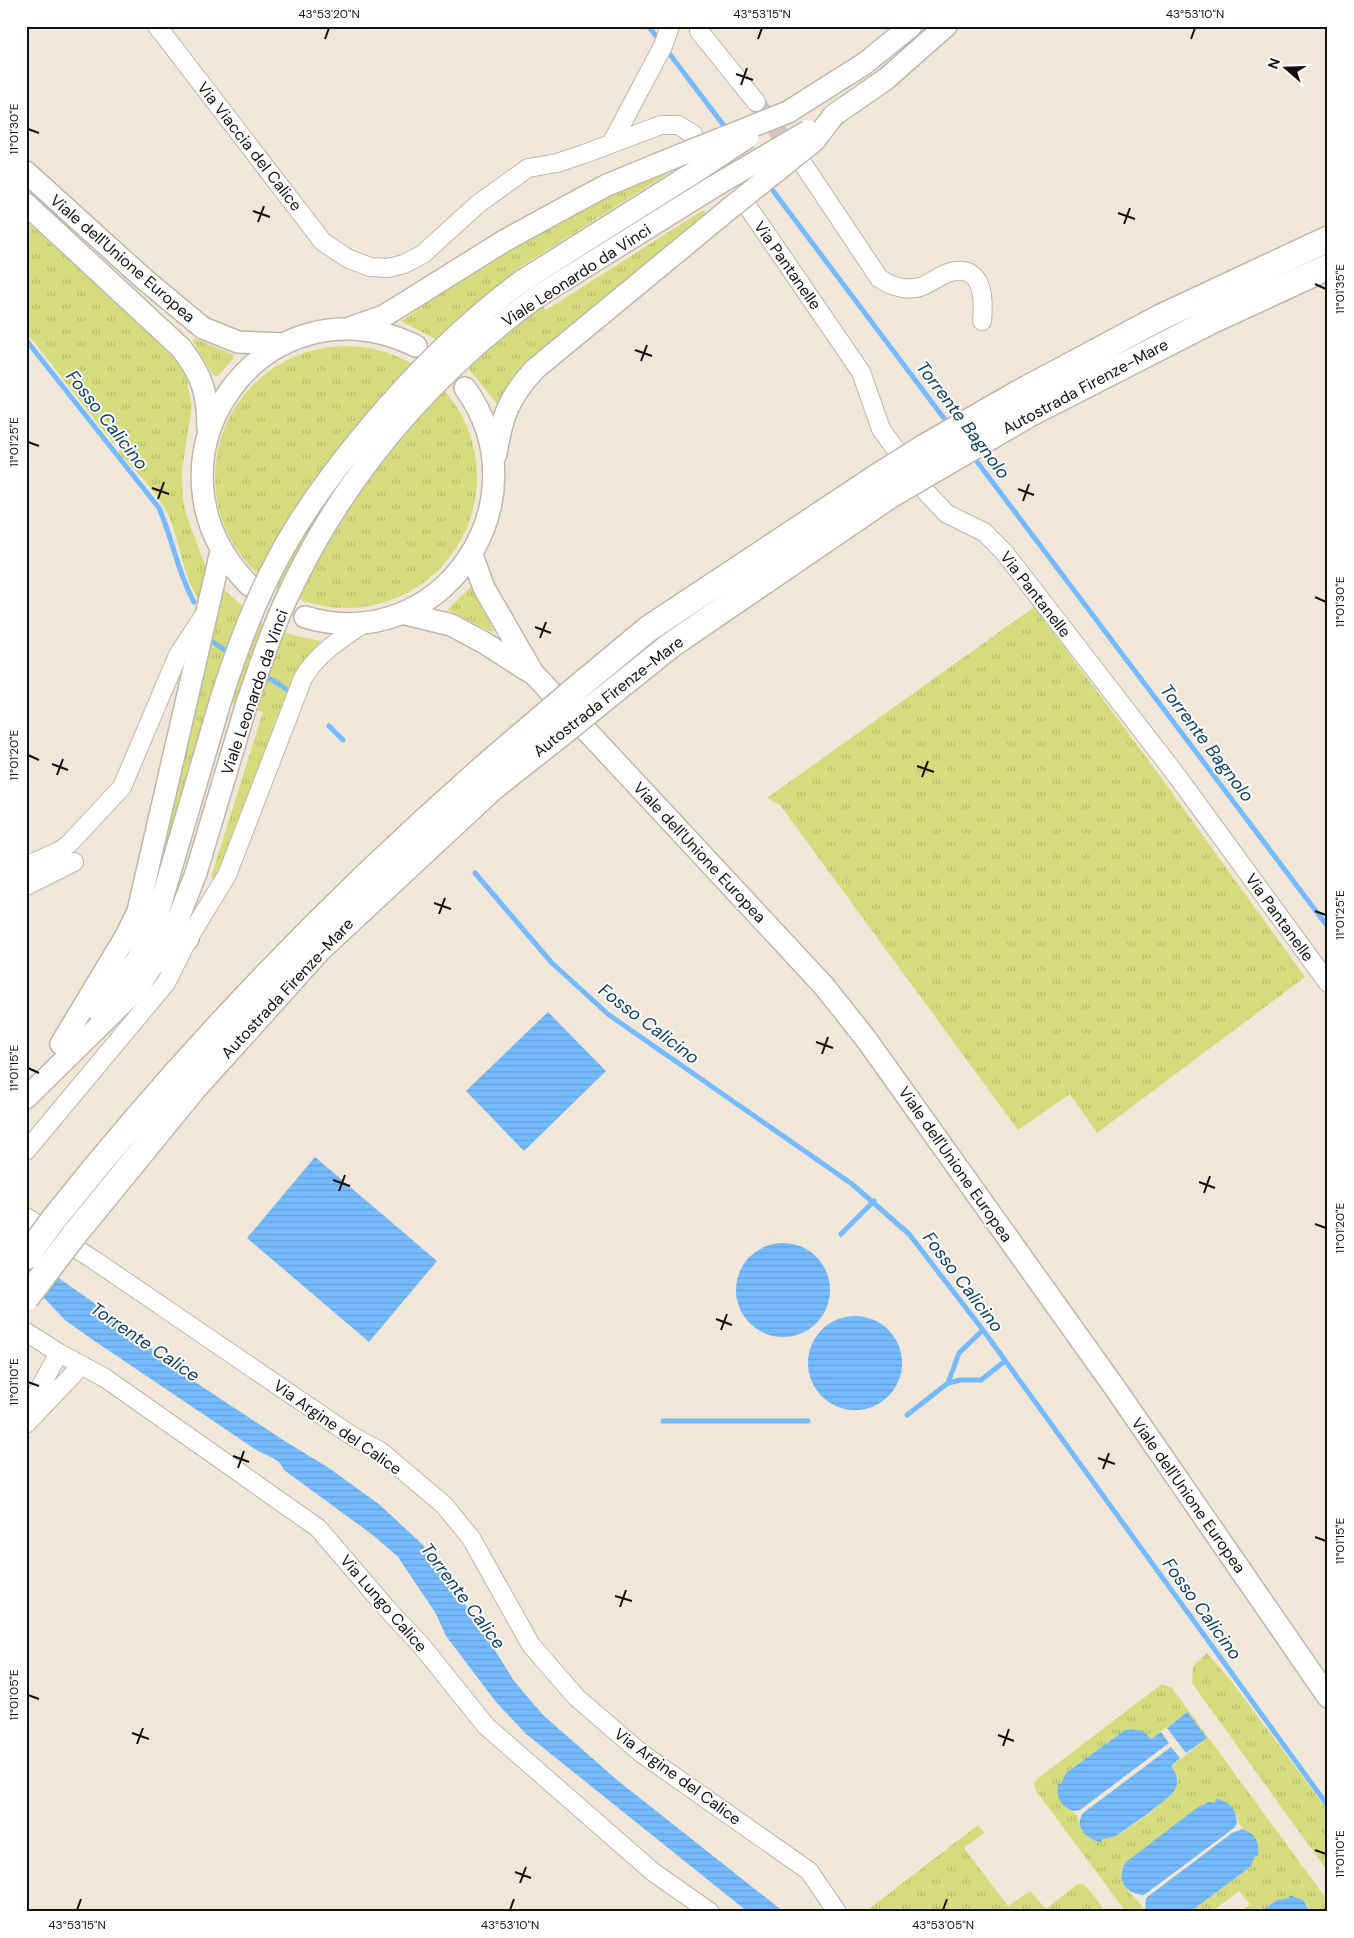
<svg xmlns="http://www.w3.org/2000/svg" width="1354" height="1938" font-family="'DM Sans',sans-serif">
	<defs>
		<pattern id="grass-tufts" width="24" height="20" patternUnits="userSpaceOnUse" patternTransform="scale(1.25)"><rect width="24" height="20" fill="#d5dc7d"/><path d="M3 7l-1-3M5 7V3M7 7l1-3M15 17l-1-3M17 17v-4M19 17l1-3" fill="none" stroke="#b6bc6b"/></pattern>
		<pattern id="water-rules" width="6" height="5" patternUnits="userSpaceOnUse" patternTransform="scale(1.25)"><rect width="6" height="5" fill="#76bbfe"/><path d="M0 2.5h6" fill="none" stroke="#65a0d8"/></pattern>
	</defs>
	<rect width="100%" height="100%" fill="#f1e7d9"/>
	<!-- grass -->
	<path fill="url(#grass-tufts)" fill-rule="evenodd" d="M671 169 672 171 514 271 546 310 700 212 704 210 706 213 524 365 510 382 497 404 464 363 439 341 401 321 499 254 571 214Z
		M26 221 157 340 180 365 186 378 192 405 182 470 183 499 186 514 206 568 200 602C183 576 181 547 170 519 159 493 137 473 118 452L126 438 119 435 115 443H113L26 332Z
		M194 338 233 355V359L218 376 213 375 193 342Z
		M215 477a131 131 0 1 1 262 0a131 131 0 1 1-262 0Z
		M473 585 493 630 494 633 447 610Z
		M224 590 263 623 292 635 321 641 301 664 293 682 221 868 214 879 211 877 263 712 210 696 170 839 162 857 161 855 222 591Z
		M1034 607 1144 754 1305 977 1097 1133 1070 1094 1018 1130 780 805 767 798Z
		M1207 1653 1232 1682 1328 1811V1872L1192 1683 1193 1666Z
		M1162 1684 1172 1688 1328 1901V1912H1310L1307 1905 1289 1895V1899L1277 1900 1260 1912H1240L1250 1904 1239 1891 1211 1912H1190L1245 1871 1250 1867 1255 1855 1258 1856C1262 1831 1238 1835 1237 1816L1216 1799V1803L1203 1804 1122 1868C1116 1888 1138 1895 1145 1912H1126L1036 1791 1034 1784 1037 1779ZM1187 1712 1206 1739 1171 1766C1175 1771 1179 1777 1177 1784 1172 1800 1129 1828 1114 1837L1102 1838 1083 1832C1078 1821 1080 1814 1068 1809L1061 1785 1066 1773 1125 1730 1131 1729 1151 1739Z
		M978 1825 984 1833 964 1848 1008 1906 1030 1891 1046 1909 1076 1885 1082 1884 1086 1886 1106 1912H865Z"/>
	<!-- water -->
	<path fill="url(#water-rules)" d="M548 1012 606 1071 524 1151 466 1091Z
		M315 1157 437 1261 369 1342 247 1238Z
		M736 1290a47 47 0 1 1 94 0a47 47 0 1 1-94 0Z
		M26 1255 117 1319 174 1368 283 1440 329 1468 380 1505 422 1544 472 1614 514 1681 543 1715 617 1780 784 1912H748L526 1734 496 1702 446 1636 435 1612 398 1557 374 1536 284 1470C280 1459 268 1456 258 1451L90 1338 65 1320 45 1299 26 1290Z
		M808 1363a47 47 0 1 1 94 0a47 47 0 1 1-94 0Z
		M1187 1712 1207 1738 1186 1753 1167 1728Z
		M1131 1729 1143 1731 1151 1739 1161 1732 1169 1743 1080 1810 1074 1811C1061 1807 1056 1798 1058 1784H1061L1066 1773 1125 1730Z
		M1171 1747 1180 1758 1171 1766C1176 1772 1179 1779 1176 1788 1172 1798 1125 1830 1114 1837L1102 1839 1101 1842C1088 1840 1073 1827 1083 1813Z
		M1216 1799C1230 1801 1236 1809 1237 1823L1234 1828 1144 1895C1125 1894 1115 1879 1126 1862L1198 1807 1209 1802 1215 1803Z
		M1242 1829C1255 1833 1260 1842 1258 1856H1255L1250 1867 1190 1912H1145L1146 1898 1232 1833Z
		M1289 1895 1303 1900 1310 1912H1260L1277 1900 1289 1898Z"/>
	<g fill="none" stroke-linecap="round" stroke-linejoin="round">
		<!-- stream -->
		<path stroke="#76bbfe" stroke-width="5" d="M648 26 660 41
			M665 48 728 131
			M768 184 949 425
			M26 340 159 508C173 540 177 571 194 602
			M972 455 1328 927
			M213 642 231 654
			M261 673 286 689
			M329 726 343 740
			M475 873 552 963 609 1015 852 1184 909 1234 983 1330 1328 1806
			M841 1234 874 1201
			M948 1383 961 1380H981L1005 1361
			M907 1415 948 1383 959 1353 983 1330
			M663 1421H808"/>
		<!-- minor-tunnel -->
		<path stroke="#d0c7ba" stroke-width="18" stroke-dasharray="18 9" stroke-linecap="butt" d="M756 102 794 153
			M705 151 750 210"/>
		<defs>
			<path id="minor" d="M157 26 323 242 349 259 370 267 388 268 404 264 423 254 478 204 528 168 557 163 584 154 661 125H678L693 134
				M699 26V31L756 102
				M611 144 663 46 670 26
				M805 167 879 278C890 286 902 290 916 288 929 286 938 275 951 272 984 264 984 300 982 321
				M750 210 861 372 881 429 927 493 947 514 984 532 1004 552 1177 776 1328 983
				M26 866 59 851 69 844 122 787 178 655 205 614
				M26 886 74 862
				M26 1151 166 983 188 939 227 875 303 678C318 653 342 638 366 622
				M26 1217 94 1260 352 1436 380 1451 444 1505 471 1538 531 1645 576 1697 641 1753 809 1871 837 1912
				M26 1332 59 1353 105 1378 318 1528 389 1611 421 1645 486 1726 653 1872 710 1912
				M26 1413 59 1353
				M26 1424 82 1365"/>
			<path id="major" d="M788 112 864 64 911 26
				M834 115 886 79 946 26
				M26 172 144 279 203 328 238 342 284 344
				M26 204 181 348C202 375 208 394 208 428
				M522 281 701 168
				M535 298 713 187
				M352 327 384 316 504 241 566 207 607 185 690 151
				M496 454C502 416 509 397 535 369L729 209
				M472 555 484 588 533 673 824 986 866 1039 1115 1388 1328 1697
				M249 585C128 462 262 271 416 346
				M402 613 451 625 483 642 530 672
				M305 617C441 658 547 501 465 388
				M164 962 188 939
				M96 1009 114 991 137 960 155 923 221 699
				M61 1044 126 936 138 911 221 551
				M26 1098 137 989 171 937 196 873 246 706"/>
			<path id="highway" d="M1017 394 1159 318 1328 239
				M1031 413 1209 322 1328 267
				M583 683 648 629 880 475
				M600 702 671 645 889 496
				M53 1220C199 1036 362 869 542 718
				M74 1235 193 1089 320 948 492 788 558 736"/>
		</defs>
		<!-- minor casing -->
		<use href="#minor" stroke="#c0b6a9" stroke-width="20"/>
		<!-- major casing -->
		<use href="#major" stroke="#c0b6a9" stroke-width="24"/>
		<!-- highway casing -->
		<use href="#highway" stroke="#c0b6a9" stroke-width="28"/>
		<!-- minor -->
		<use href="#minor" stroke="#fff" stroke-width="18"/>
		<!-- major -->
		<use href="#major" stroke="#fff" stroke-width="21"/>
		<!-- highway -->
		<use href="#highway" stroke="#fff" stroke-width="25"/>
		<defs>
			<path id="major-bridge" d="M690 151 788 112
				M701 168 748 137
				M713 187 808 131
				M729 209 814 141 834 115
				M221 699C235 655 250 613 271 572 297 519 332 472 369 428 415 373 464 324 522 281
				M246 706C258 672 269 637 284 604 340 480 427 378 535 298"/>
			<path id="highway-bridge" d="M880 475 923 448 1017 394
				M889 496 1031 413
				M542 718 583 683
				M558 736 600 702
				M26 1257 53 1220
				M26 1298 74 1235"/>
		</defs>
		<!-- major-bridge casing -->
		<use href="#major-bridge" stroke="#c0b6a9" stroke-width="24" stroke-linecap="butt"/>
		<!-- highway-bridge casing -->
		<use href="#highway-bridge" stroke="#c0b6a9" stroke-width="28" stroke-linecap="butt"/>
		<!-- major-bridge -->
		<use href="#major-bridge" stroke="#fff" stroke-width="21"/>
		<!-- highway-bridge -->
		<use href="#highway-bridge" stroke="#fff" stroke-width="25"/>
	</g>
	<!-- ticks -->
	<path fill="none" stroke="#14110c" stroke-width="2" d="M325 39 329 28M758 39 762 28M1191 39 1195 28M736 74 753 80M741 85 747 68M28 129 39 133M253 211 270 217M1118 213 1135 219M258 222 264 206M1124 224 1130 208M1315 284 1326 289M635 350 652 356M641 361 647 345M28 442 39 446M152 488 169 494M1018 489 1034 495M158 499 164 482M1023 501 1029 484M1315 597 1326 602M535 627 551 633M540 638 546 622M28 755 39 760M52 764 68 770M917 766 934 772M57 775 63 759M922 777 928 761M434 903 451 909M1315 911 1326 915M439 914 445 898M816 1042 833 1048M822 1054 828 1037M28 1068 39 1073M333 1180 350 1186M1199 1182 1215 1188M339 1191 345 1175M1204 1193 1210 1176M1315 1224 1326 1228M716 1319 732 1325M721 1330 727 1314M28 1382 39 1386M233 1456 249 1462M1098 1458 1115 1464M238 1468 244 1451M1103 1469 1109 1453M1315 1537 1326 1541M615 1596 632 1601M620 1607 626 1590M28 1695 39 1699M132 1733 149 1739M998 1735 1014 1741M137 1744 143 1728M1003 1746 1009 1729M1315 1850 1326 1854M515 1872 531 1878M520 1883 526 1867M77 1910 81 1899M510 1910 514 1899M943 1910 947 1899"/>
	<g text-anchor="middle" stroke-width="4" stroke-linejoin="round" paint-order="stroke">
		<!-- street labels -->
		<g font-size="16" fill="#14110c" stroke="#fff">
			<text transform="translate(250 146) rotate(52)" y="6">Via Viaccia del Calice</text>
			<text transform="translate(123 258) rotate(41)" y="6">Viale dell'Unione Europea</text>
			<text transform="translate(788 265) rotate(55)" y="6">Via Pantanelle</text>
			<text transform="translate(576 275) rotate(-33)" y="6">Viale Leonardo da Vinci</text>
			<text transform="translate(1085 386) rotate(-28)" y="6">Autostrada Firenze-Mare</text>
			<text transform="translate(1036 594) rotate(52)" y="6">Via Pantanelle</text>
			<text transform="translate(254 692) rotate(-71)" y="6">Viale Leonardo da Vinci</text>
			<text transform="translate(608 696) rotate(-38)" y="6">Autostrada Firenze-Mare</text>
			<text transform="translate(700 852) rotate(47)" y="6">Viale dell'Unione Europea</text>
			<text transform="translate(1280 917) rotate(54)" y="6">Via Pantanelle</text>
			<text transform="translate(287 988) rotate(-47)" y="6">Autostrada Firenze-Mare</text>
			<text transform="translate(956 1164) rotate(55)" y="6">Viale dell'Unione Europea</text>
			<text transform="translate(338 1427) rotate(35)" y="6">Via Argine del Calice</text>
			<text transform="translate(1189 1495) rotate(55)" y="6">Viale dell'Unione Europea</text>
			<text transform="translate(384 1603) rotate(49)" y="6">Via Lungo Calice</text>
			<text transform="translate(678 1776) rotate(36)" y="6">Via Argine del Calice</text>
		</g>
		<!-- water labels -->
		<g font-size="18" font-style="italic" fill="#0c3f6a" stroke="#fff">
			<text transform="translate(107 420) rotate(52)" y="6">Fosso Calicino</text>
			<text transform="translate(963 420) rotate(53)" y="6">Torrente Bagnolo</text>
			<text transform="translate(1207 743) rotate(53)" y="6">Torrente Bagnolo</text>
			<text transform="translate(649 1024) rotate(37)" y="6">Fosso Calicino</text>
			<text transform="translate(963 1282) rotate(53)" y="6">Fosso Calicino</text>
			<text transform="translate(145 1342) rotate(34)" y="6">Torrente Calice</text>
			<text transform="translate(463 1596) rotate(53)" y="6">Torrente Calice</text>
			<text transform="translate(1202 1609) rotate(54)" y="6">Fosso Calicino</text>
		</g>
	</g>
	<!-- border -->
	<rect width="1354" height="1938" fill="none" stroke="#ffffff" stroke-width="55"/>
	<!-- north arrow -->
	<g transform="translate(1286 68) rotate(290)" stroke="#ffffff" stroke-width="4" paint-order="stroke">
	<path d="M0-4L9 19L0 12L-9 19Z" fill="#14110c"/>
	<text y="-8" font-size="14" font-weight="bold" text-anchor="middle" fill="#14110c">N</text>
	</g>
	<rect x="28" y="28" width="1298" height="1882" fill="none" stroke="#14110c" stroke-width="2"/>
	<g font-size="12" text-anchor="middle" fill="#14110c">
		<text x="329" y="18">43°53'20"N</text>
		<text x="762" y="18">43°53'15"N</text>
		<text x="1195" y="18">43°53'10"N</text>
		<text transform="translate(14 129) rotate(-90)" y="4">11°01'30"E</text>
		<text transform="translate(1340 289) rotate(-90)" y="4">11°01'35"E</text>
		<text transform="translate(14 442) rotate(-90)" y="4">11°01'25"E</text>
		<text transform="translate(1340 602) rotate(-90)" y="4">11°01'30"E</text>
		<text transform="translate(14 755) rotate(-90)" y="4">11°01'20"E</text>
		<text transform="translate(1340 915) rotate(-90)" y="4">11°01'25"E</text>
		<text transform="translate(14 1068) rotate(-90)" y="4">11°01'15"E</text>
		<text transform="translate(1340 1228) rotate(-90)" y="4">11°01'20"E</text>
		<text transform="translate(14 1382) rotate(-90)" y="4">11°01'10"E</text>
		<text transform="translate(1340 1541) rotate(-90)" y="4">11°01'15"E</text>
		<text transform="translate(14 1695) rotate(-90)" y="4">11°01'05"E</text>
		<text transform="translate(1340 1854) rotate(-90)" y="4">11°01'10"E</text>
		<text x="77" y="1929">43°53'15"N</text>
		<text x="510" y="1929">43°53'10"N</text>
		<text x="943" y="1929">43°53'05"N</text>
	</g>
</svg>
